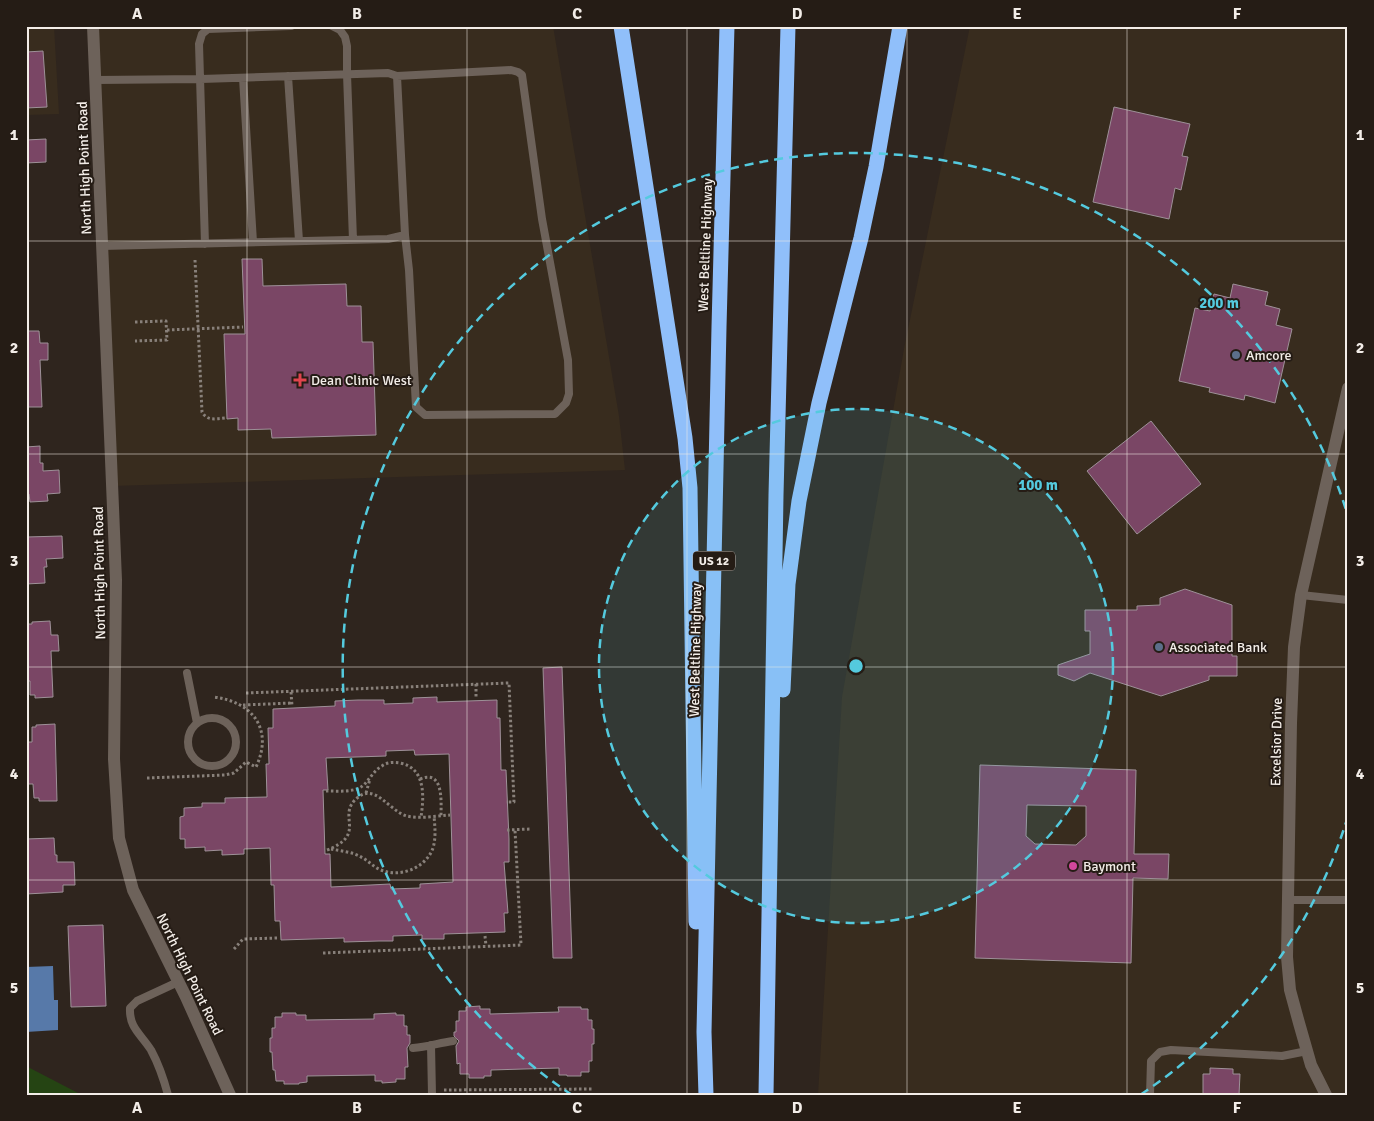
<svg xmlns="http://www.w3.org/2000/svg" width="1374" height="1121" font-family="Signika,sans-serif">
	<rect width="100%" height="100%" fill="#2f251e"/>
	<!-- commercial -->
	<path fill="#382c1e" d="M26 26H54L59 114 26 115Z
		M93 26H553L619 416 625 470 112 486Z
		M970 26H1348V1095H818L842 697 904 349Z"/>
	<!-- green -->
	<path fill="#254413" d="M26 1066 80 1094 81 1095H26Z"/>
	<!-- water -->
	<path fill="#5779a9" d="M53 966 54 1000H58V1030L26 1032V967Z"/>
	<!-- building -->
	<path fill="#7a4665" stroke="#9e9198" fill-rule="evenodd" d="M43 51 47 107 26 108V52Z
		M1114 107 1190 124 1182 156 1188 157 1181 190 1175 188 1169 219 1093 202Z
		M46 139V162L26 163V140Z
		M242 259H262L263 286 346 284 347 306H361L362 342H373L376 435 272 438 271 429 238 430V418L227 419 224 334H245Z
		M1233 284 1268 292 1265 305 1280 309 1276 325 1292 329 1275 403 1245 395 1244 400 1209 392 1210 388 1179 381 1195 308 1210 311 1214 294 1230 298Z
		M26 331H39L40 343H48V360H40L42 407H26Z
		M1151 421 1201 484 1137 534 1087 471Z
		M40 446V463H43V471L59 470 60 493 47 494 48 501 30 502 29 494H26V447Z
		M62 536 63 558 46 559 47 567H44L45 583 26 584V537Z
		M1185 589 1232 605V656H1237V676H1209V680L1161 696 1090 673 1074 681 1058 675V665L1090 654V631H1085V610H1137V606L1160 605V598Z
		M50 621 51 635H58L59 651H51L53 697 35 698V695H30V681H26L28 624H32V622Z
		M562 667 572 958H553L543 668Z
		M437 697V702L497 700V718H500L501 770H506L509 839V862H504L508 913H504L505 932 444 934V939H422V935L393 936V941H379L344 942V938L281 940 280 921H275L274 885H271L270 848 244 849V854L222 855V850L205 851V847L185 848V839H180V817L184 816V808L202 807V803H225V798L267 797 266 764H269L268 728H273V709L335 706V701L358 700H384V704L413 703V698ZM414 750 415 755 449 754 453 882 420 884V888L391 889 390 884 331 887 330 854H325L323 790H328L326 758 386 756V751Z
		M55 724 57 801H39V798H34L33 784H26V742H32V727H36V725Z
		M980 765 1136 770 1134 854H1169L1168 879 1133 878 1131 963 975 958ZM1027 805 1086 806V836L1076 845 1035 844 1026 836Z
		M54 838 55 855H57V862H74L75 885H63V892L26 894V839Z
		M103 925 106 1006 71 1007 68 926Z
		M480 1006V1009H490V1014L559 1012 558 1007H581V1009H588V1020H592V1029H594V1044H592V1061H589V1072H581V1076H567V1075H559V1068L524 1069 491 1070V1076H484V1078H469V1074H460V1063L457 1064 456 1046 459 1041 454 1036V1032H456V1021H459V1011H466V1007Z
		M282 1013H296V1015H306V1020L374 1019V1014L396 1013V1015H404V1026H407V1035H410V1043L407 1048 408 1067H405V1079H396V1082L382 1083V1081H375V1075L307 1076V1082L299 1083V1084H284V1081H276L275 1070H273L272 1052H270V1038H272V1028H275V1017H282Z
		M1210 1068 1233 1069V1074H1240L1239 1095H1203V1074H1210Z"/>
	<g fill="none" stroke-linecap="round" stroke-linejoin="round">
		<!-- path -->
		<path stroke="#88807a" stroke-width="3" stroke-dasharray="2.5 2.5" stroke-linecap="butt" d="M195 260 202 412C207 421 215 419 225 418
			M135 322 166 321 167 340 135 341
			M167 330 243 327
			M476 684V697
			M291 692 292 706
			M246 693 509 683 514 802H506
			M243 705 292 703
			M147 778 225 775 234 773 246 762 256 767C274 729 252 701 213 697
			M420 779C444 769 441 802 441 816
			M326 791C336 791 347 792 357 789 368 785 371 772 382 766 387 762 394 762 400 763 426 768 424 797 421 817
			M366 793 370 779
			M507 830 530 829
			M331 849C341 851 353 852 361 857 368 860 373 867 381 870 400 878 426 868 433 848 436 838 435 827 434 816
			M327 850C366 835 339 818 354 801 374 779 388 811 407 816 420 819 436 816 450 815
			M485 936 486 946
			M234 949 243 939 278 938
			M323 953 521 945 515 830
			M444 1090 593 1089"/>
		<!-- service -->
		<path stroke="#6d625a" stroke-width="8" d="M332 26 340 30 345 37 347 46V74L353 240
			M288 76 299 241
			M397 76 511 70 518 72 522 75 542 219 568 360 569 394 566 403 555 414 425 415 416 407 409 270 405 235
			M243 78 253 242
			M96 80 201 79 388 73 397 76 405 235 388 239 102 246
			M205 244 199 44 202 34 208 29 291 26
			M1301 595 1348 600
			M187 673 197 723
			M188 742a24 24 0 1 1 48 0a24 24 0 1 1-48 0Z
			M1288 900H1348
			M431 1045 432 1095
			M413 1048C427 1047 439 1043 453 1041
			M168 1095C164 1080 158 1063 151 1050 141 1034 129 1028 130 1008L137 1001 178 982
			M1150 1095 1151 1061 1160 1052 1171 1050 1282 1056 1307 1051"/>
		<!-- tertiary -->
		<path stroke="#6d625a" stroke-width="12" d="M93 26 116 580 114 759 119 838 133 890 186 997 230 1095
			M1326 1095 1311 1065 1299 1023 1290 990 1287 957 1291 723 1294 647 1301 595 1348 388"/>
		<!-- motorway -->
		<path stroke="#90bffa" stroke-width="15" d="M621 26 685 438 690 488 696 922
			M783 690 788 584 799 501 819 403 861 238 876 167 900 26
			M706 1095 704 1032 719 327 727 26
			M766 1095 776 495 788 26"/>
	</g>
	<!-- grid -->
	<path fill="none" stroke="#f3ede8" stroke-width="1" stroke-opacity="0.55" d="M247 26V1095M467 26V1095M687 26V1095M907 26V1095M1127 26V1095M26 241H1348M26 454H1348M26 667H1348M26 880H1348"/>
	<!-- distance rings -->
	<circle cx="856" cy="666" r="257" fill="#54cade" fill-opacity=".12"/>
	<g fill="none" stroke="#54cade" stroke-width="2.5" stroke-dasharray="9 6">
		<circle cx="856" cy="666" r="257"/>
		<path d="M1348 816A514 514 0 0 1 1140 1095M572 1095A514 514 0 1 1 1348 516"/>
	</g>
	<!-- markers -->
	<g fill="#5c6f8a" stroke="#251c15" stroke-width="2">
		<circle cx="1236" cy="355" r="5"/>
		<circle cx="1159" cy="647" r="5"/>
	</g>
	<path fill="#e0444e" stroke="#251c15" stroke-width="2" d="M297.5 372.5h5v5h5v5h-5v5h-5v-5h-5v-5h5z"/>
	<circle fill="#d1479c" stroke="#251c15" stroke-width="2" cx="1073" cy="866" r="5"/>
	<g text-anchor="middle" stroke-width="4" stroke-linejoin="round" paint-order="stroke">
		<!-- shield labels -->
		<rect fill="#251c15" stroke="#b5aea9" stroke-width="1" x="693" y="551.5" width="42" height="19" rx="4"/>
		<g font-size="12" font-weight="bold" fill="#f3ede8">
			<text x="714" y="565">US 12</text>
		</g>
		<!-- street labels -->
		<g font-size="14" fill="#f3ede8" stroke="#251c15">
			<text transform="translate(84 168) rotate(-92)" y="5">North High Point Road</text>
			<text transform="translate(705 245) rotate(-88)" y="5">West Beltline Highway</text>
			<text transform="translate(99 573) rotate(-91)" y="5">North High Point Road</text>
			<text transform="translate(695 650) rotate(-89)" y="5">West Beltline Highway</text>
			<text transform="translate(1276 742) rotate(-89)" y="5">Excelsior Drive</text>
			<text transform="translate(190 974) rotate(64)" y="5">North High Point Road</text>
		</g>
		<!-- poi labels -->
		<g font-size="14" fill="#f3ede8" stroke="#251c15" text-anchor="start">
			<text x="1246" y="360">Amcore</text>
			<text x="311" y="385">Dean Clinic West</text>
			<text x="1169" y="652">Associated Bank</text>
			<text x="1083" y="871">Baymont</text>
		</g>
	</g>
	<circle cx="856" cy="666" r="8" fill="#54cade" stroke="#251c15" stroke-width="2.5"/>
	<g font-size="15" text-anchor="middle" font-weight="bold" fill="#54cade" stroke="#251c15" stroke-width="4" stroke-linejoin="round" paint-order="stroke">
		<text x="1219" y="308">200 m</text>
		<text x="1038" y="490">100 m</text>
	</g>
	<!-- border -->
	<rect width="1374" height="1121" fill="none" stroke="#251c15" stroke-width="55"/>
	<rect x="28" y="28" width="1318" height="1066" fill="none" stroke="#f3ede8" stroke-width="2"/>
	<g font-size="16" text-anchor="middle" font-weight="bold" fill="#f3ede8">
		<text x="137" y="19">A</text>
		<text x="357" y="19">B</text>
		<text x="577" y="19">C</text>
		<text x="797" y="19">D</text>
		<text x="1017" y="19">E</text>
		<text x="1237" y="19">F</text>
		<text x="14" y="140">1</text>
		<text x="1360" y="140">1</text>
		<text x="14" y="353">2</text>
		<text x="1360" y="353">2</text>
		<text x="14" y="566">3</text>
		<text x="1360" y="566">3</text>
		<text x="14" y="779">4</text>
		<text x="1360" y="779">4</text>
		<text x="14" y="993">5</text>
		<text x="1360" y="993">5</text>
		<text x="137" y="1113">A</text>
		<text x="357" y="1113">B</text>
		<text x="577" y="1113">C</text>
		<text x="797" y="1113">D</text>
		<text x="1017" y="1113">E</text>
		<text x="1237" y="1113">F</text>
	</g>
</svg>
